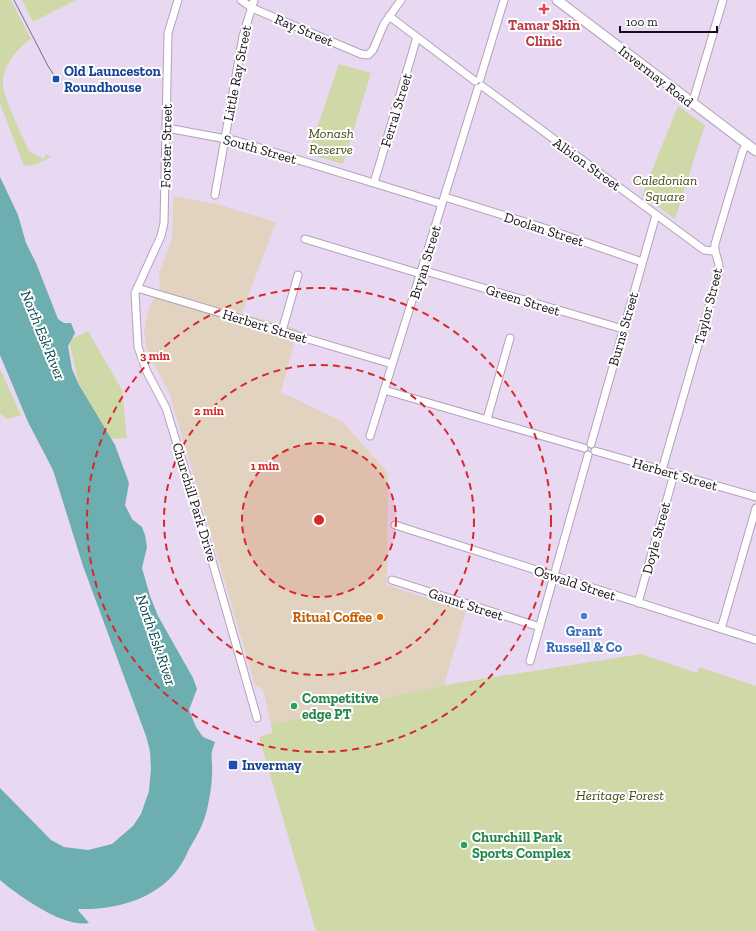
<svg xmlns="http://www.w3.org/2000/svg" width="756" height="931" font-family="'Zilla Slab',serif">
	<rect width="100%" height="100%" fill="#e9d8f1"/>
	<!-- industrial -->
	<path fill="#e1d3c0" d="M173 196 216 204 276 222 242 313 298 329 281 392 343 422 388 473 387 585 466 611 444 685 271 725 263 689 255 685 169 392 147 352 144 331 149 307 160 288 159 275 172 238Z"/>
	<!-- green -->
	<path fill="#cfd8a7" d="M0 0H11L31 39C17 48 2 67 3 85 3 97 23 137 29 151L44 159 46 154 51 157 35 165 24 166 0 103Z
		M22 0H76L33 22Z
		M339 64 371 73 343 164 308 154Z
		M678 106 705 125 675 219 642 195Z
		M88 331 122 390 127 438 108 439 79 385 69 340Z
		M0 369 21 415 8 419 0 414Z
		M641 654 697 673 699 667 756 686V931H316L259 737 272 733 271 725 444 685Z"/>
	<!-- water -->
	<path fill="#6daeb1" d="M0 177 18 215 26 243 36 263 58 319 64 323H71L75 333 68 346 72 369 79 385 115 445 129 483 125 505 132 519 142 527 145 535 147 547 142 568 150 596 158 616 193 678 197 689 189 710 196 727 203 737 215 742C209 757 213 759 212 774 212 784 210 795 208 805 204 824 199 832 189 849 187 853 185 858 182 863 161 898 118 910 79 909L78 910 89 923C63 928 19 896 0 880V788L51 840 64 847 88 850 112 844 133 826 141 814 149 791 151 769 150 751 146 736 83 566 53 470 28 422 0 355Z"/>
	<g fill="none" stroke-linecap="round" stroke-linejoin="round">
		<defs>
			<path id="street" d="M178 0 168 33 164 223 161 236 135 293 138 347 147 372 166 408 205 536 257 718
				M241 0 252 8 361 54 368 55 373 50 384 24 401 0
				M389 16 475 81
				M480 79 504 0
				M482 86 704 250 713 251
				M691 102 694 98 723 0
				M167 128 237 141 442 204
				M374 183 417 37
				M215 195 243 36 254 0
				M445 197 547 229 642 262
				M305 239 421 274
				M422 270 623 329
				M137 288 392 364
				M282 331 298 275
				M384 390 584 448
				M487 419 510 338
				M370 436 478 88
				M591 444 656 215
				M595 451 756 497
				M662 470 719 272C721 261 713 254 715 244L743 150 747 145
				M395 525 756 640
				M392 580 540 627
				M638 603 674 474
				M721 629 756 508
				M530 661 588 455"/>
			<path id="secondary" d="M557 0 756 151"/>
		</defs>
		<!-- street casing -->
		<use href="#street" stroke="#b2a2ba" stroke-width="9"/>
		<!-- secondary casing -->
		<use href="#secondary" stroke="#b2a2ba" stroke-width="11"/>
		<!-- street -->
		<use href="#street" stroke="#fff" stroke-width="7"/>
		<!-- secondary -->
		<use href="#secondary" stroke="#fff" stroke-width="9"/>
		<!-- tram -->
		<path stroke="#786d7d" stroke-width="1" d="M14 0 48 66 59 83"/>
	</g>
	<!-- distance rings -->
	<circle cx="319" cy="520" r="77" fill="#d62828" fill-opacity=".12"/>
	<g fill="none" stroke="#d62828" stroke-width="2" stroke-dasharray="7 5">
		<circle cx="319" cy="520" r="77"/>
		<circle cx="319" cy="520" r="155"/>
		<circle cx="319" cy="520" r="232"/>
	</g>
	<!-- markers -->
	<path fill="#e0444e" stroke="#fff" stroke-width="1.5" d="M542 3h4v4h4v4h-4v4h-4v-4h-4v-4h4z"/>
	<g fill="#1a4fb4" stroke="#fff" stroke-width="1.5">
		<rect x="52" y="75" width="8" height="8" rx="2"/>
		<rect x="228" y="760" width="10" height="10" rx="2"/>
	</g>
	<circle fill="#3f7fe0" stroke="#fff" stroke-width="1.5" cx="584" cy="616" r="4"/>
	<circle fill="#e8710a" stroke="#fff" stroke-width="1.5" cx="380" cy="617" r="4"/>
	<g fill="#2e9e5b" stroke="#fff" stroke-width="1.5">
		<circle cx="294" cy="706" r="4"/>
		<circle cx="464" cy="845" r="4"/>
	</g>
	<g text-anchor="middle" stroke-width="4" stroke-linejoin="round" paint-order="stroke">
		<!-- health labels -->
		<g font-size="14" font-weight="bold" fill="#be3a42" stroke="#fff">
			<text x="544" y="30">Tamar Skin<tspan x="544" dy="16">Clinic</tspan></text>
		</g>
		<!-- street labels -->
		<g font-size="14" fill="#140f17" stroke="#fff">
			<text transform="translate(304 30) rotate(23)" y="5">Ray Street</text>
			<text transform="translate(237 73) rotate(-79)" y="5">Little Ray Street</text>
			<text transform="translate(656 76) rotate(38)" y="5">Invermay Road</text>
			<text transform="translate(396 110) rotate(-73)" y="5">Ferral Street</text>
			<text transform="translate(166 146) rotate(-89)" y="5">Forster Street</text>
			<text transform="translate(260 149) rotate(16)" y="5">South Street</text>
			<text transform="translate(587 164) rotate(36)" y="5">Albion Street</text>
			<text transform="translate(544 229) rotate(18)" y="5">Doolan Street</text>
			<text transform="translate(425 262) rotate(-73)" y="5">Bryan Street</text>
			<text transform="translate(523 300) rotate(17)" y="5">Green Street</text>
			<text transform="translate(708 306) rotate(-76)" y="5">Taylor Street</text>
			<text transform="translate(265 326) rotate(17)" y="5">Herbert Street</text>
			<text transform="translate(623 329) rotate(-74)" y="5">Burns Street</text>
			<text transform="translate(675 474) rotate(16)" y="5">Herbert Street</text>
			<text transform="translate(195 502) rotate(73)" y="5">Churchill Park Drive</text>
			<text transform="translate(656 538) rotate(-75)" y="5">Doyle Street</text>
			<text transform="translate(575 583) rotate(18)" y="5">Oswald Street</text>
			<text transform="translate(466 604) rotate(18)" y="5">Gaunt Street</text>
		</g>
		<!-- transit labels -->
		<g font-size="14" font-weight="bold" fill="#164399" stroke="#fff" text-anchor="start">
			<text x="64" y="76">Old Launceston<tspan x="64" dy="16">Roundhouse</tspan></text>
			<text x="242" y="770">Invermay</text>
		</g>
		<!-- park labels -->
		<g font-size="14" font-style="italic" fill="#424a12" stroke="#fff">
			<text x="331" y="138">Monash<tspan x="331" dy="16">Reserve</tspan></text>
			<text x="665" y="185">Caledonian<tspan x="665" dy="16">Square</tspan></text>
			<text x="620" y="800">Heritage Forest</text>
		</g>
		<!-- food labels -->
		<g font-size="14" font-weight="bold" fill="#c56008" stroke="#fff" text-anchor="end">
			<text x="372" y="622">Ritual Coffee</text>
		</g>
		<!-- shop labels -->
		<g font-size="14" font-weight="bold" fill="#366cbe" stroke="#fff">
			<text x="584" y="636">Grant<tspan x="584" dy="16">Russell &amp; Co</tspan></text>
		</g>
		<!-- leisure labels -->
		<g font-size="14" font-weight="bold" fill="#27864d" stroke="#fff" text-anchor="start">
			<text x="302" y="703">Competitive<tspan x="302" dy="16">edge PT</tspan></text>
			<text x="472" y="842">Churchill Park<tspan x="472" dy="16">Sports Complex</tspan></text>
		</g>
		<!-- water labels -->
		<g font-size="15" font-style="italic" fill="#09474a" stroke="#fff">
			<text transform="translate(43 335) rotate(68)" y="5">North Esk River</text>
			<text transform="translate(156 640) rotate(71)" y="5">North Esk River</text>
		</g>
	</g>
	<circle cx="319" cy="520" r="6" fill="#d62828" stroke="#fff" stroke-width="2"/>
	<g font-size="12" text-anchor="middle" font-weight="bold" fill="#d62828" stroke="#fff" stroke-width="4" stroke-linejoin="round" paint-order="stroke">
		<text x="155" y="360">3 min</text>
		<text x="209" y="415">2 min</text>
		<text x="265" y="470">1 min</text>
	</g>
	<!-- scale -->
	<path d="M620 26v6h97v-6" fill="none" stroke="#140f17" stroke-width="2"/>
	<text x="626" y="26" font-size="12" fill="#140f17" stroke="#ffffff" stroke-width="3" paint-order="stroke">100 m</text>
</svg>
